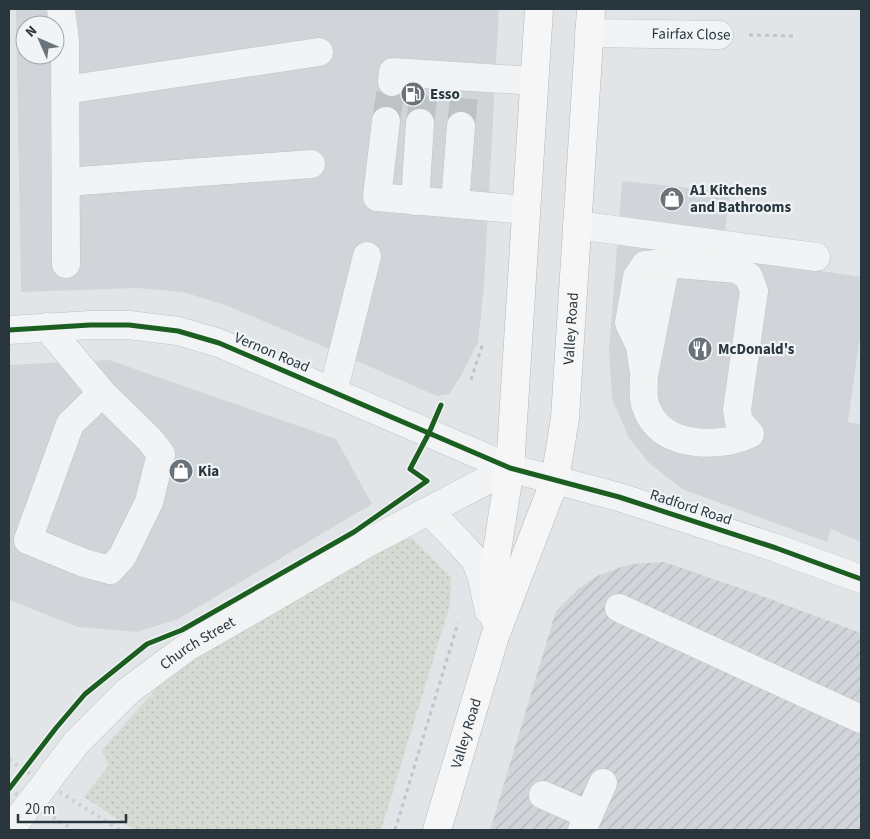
<svg xmlns="http://www.w3.org/2000/svg" width="870" height="839" font-family="'Source Sans 3',sans-serif">
	<defs>
		<pattern id="industrial-furrows" width="10" height="10" patternUnits="userSpaceOnUse" patternTransform="scale(1.25)"><rect width="10" height="10" fill="#d1d5da"/><path d="M-1 1l2-2M0 10L10 0M9 11l2-2" fill="none" stroke="#b4b7bc"/></pattern>
		<pattern id="park-dots" width="8" height="8" patternUnits="userSpaceOnUse" patternTransform="scale(1.25)"><rect width="8" height="8" fill="#d5dad3"/><path d="M2 2h.1M6 6h.1" fill="none" stroke="#b7bcb6" stroke-width="1.8" stroke-linecap="round"/></pattern>
	</defs>
	<rect width="100%" height="100%" fill="#e2e5e7"/>
	<!-- built -->
	<path fill="#d1d5da" fill-rule="evenodd" d="M16 9H499L484 286 478 343 459 379 449 394 437 396 311 341 225 305 183 292 137 288 21 292ZM25 25H55V55H25Z
		M622 181 730 192 722 256 861 277V329L848 422 861 425V542L831 529 827 542 682 489 649 463 629 438 612 399 609 351Z
		M109 360 336 439 372 504 178 619 137 632 78 627 9 600V365Z"/>
	<!-- industrial -->
	<path fill="url(#industrial-furrows)" d="M664 562 754 593 861 633V830H490L556 611 577 590 595 577 621 567 632 564Z"/>
	<!-- park -->
	<path fill="url(#park-dots)" d="M412 538 451 577 450 605 381 830H134L84 797 109 765 102 750 165 679 190 659 399 540Z"/>
	<g fill="none" stroke-linecap="round" stroke-linejoin="round">
		<!-- minor-tunnel -->
		<path stroke="#bdc2c5" stroke-width="28" stroke-dasharray="28 14" stroke-linecap="butt" d="M386 121 392 82
			M420 123 425 84
			M461 126 465 87"/>
		<defs>
			<g id="minor">
				<path d="M61 9 65 41 66 264"/>
				<path d="M589 33 719 35"/>
				<path d="M392 82 393 72 534 81"/>
				<path d="M65 90 319 52"/>
				<path d="M386 121 377 197 526 210"/>
				<path d="M66 182 311 164"/>
				<path d="M415 201 420 123"/>
				<path d="M455 204 461 126"/>
				<path d="M577 225 816 257"/>
				<path d="M666 263 737 269 749 277 754 291 737 410 739 422 750 434C743 437 736 440 728 441 696 446 658 441 646 407 642 397 644 386 644 376Z"/>
				<path d="M47 327 102 393 150 440 161 454 149 502 122 557 110 570 84 563 28 540 70 424 102 393"/>
				<path d="M9 330 90 325H129L178 331 219 343 510 468 619 497 776 548 861 579"/>
				<path d="M643 367 640 346 629 323 637 277 645 265 666 263"/>
				<path d="M333 392 367 256"/>
				<path d="M429 511 460 543 476 561 482 578 489 611"/>
				<path d="M619 608 861 719"/>
				<path id="s1" d="M76 743 128 691 186 648 373 540 510 468"/>
				<path d="M543 795 589 815"/>
				<path d="M582 830 603 783"/>
			</g>
			<g id="highway">
				<path d="M495 619 494 570 510 468 539 9"/>
				<path id="s2" d="M437 830 495 636 555 480 565 418 591 9"/>
			</g>
		</defs>
		<!-- minor casing -->
		<use href="#minor" stroke="#c0c3c5" stroke-width="29"/>
		<!-- highway casing -->
		<use href="#highway" stroke="#b5b8bb" stroke-width="29"/>
		<!-- path -->
		<path stroke="#c2c5c7" stroke-width="3" stroke-dasharray="4 4" stroke-linecap="butt" d="M749 35 794 36
			M471 380 483 343
			M395 830 458 623"/>
		<!-- minor -->
		<use href="#minor" stroke="#f1f3f4" stroke-width="28"/>
		<!-- highway -->
		<use href="#highway" stroke="#f6f6f6" stroke-width="28"/>
		<!-- rail -->
		<path stroke="#cbcdce" stroke-width="4" stroke-dasharray="2.5 5" stroke-linecap="butt" d="M9 760 120 830
			M9 789 73 830"/>
		<defs>
			<path id="minor-bridge" d="M10 830 76 743"/>
		</defs>
		<!-- minor-bridge casing -->
		<use href="#minor-bridge" stroke="#c0c3c5" stroke-width="29" stroke-linecap="butt"/>
		<!-- minor-bridge -->
		<use href="#minor-bridge" stroke="#f1f3f4" stroke-width="28"/>
		<defs>
			<path id="cycleway" d="M9 330 90 325H129L178 331 219 343 510 468 619 497 776 548 861 579
				M9 789 56 728 85 694 147 644 182 630 354 532 427 481 410 469 429 433 441 405"/>
		</defs>
		<!-- cycleway casing -->
		<use href="#cycleway" stroke="#f0f4f6" stroke-width="8"/>
		<!-- cycleway -->
		<use href="#cycleway" stroke="#1b5e20" stroke-width="5"/>
	</g>
	<!-- icons -->
	<defs>
		<symbol id="fuel-disc" viewBox="-11 -11 22 22"><circle r="9.5" fill="#6a7379" stroke="#f0f4f6"/><path d="M-5.5-6h7V0h2V4h1.3V-2.5L3-4.5l.8-.8L6-3V5H2.5V1h-1V6h-7ZM-4.2-4.7v3.2H.2V-4.7Z" fill="#fff"/></symbol>
		<symbol id="shop-disc" viewBox="-11 -11 22 22"><circle r="9.5" fill="#6a7379" stroke="#f0f4f6"/><path d="M-5-2.5h2.3a2.7 3.5 0 0 1 5.4 0H5L5.5 6h-11ZM-1.5-2.5h3a1.5 2.3 0 0 0-3 0Z" fill="#fff"/></symbol>
		<symbol id="restaurant-disc" viewBox="-11 -11 22 22"><circle r="9.5" fill="#6a7379" stroke="#f0f4f6"/><path d="M-5-6h1v4h1v-4h1v4h1v-4h1v5L-1.5 .5V6h-2V.5L-5-1ZM5-6V6H3V1.5H1.5Q1.5-4 5-6Z" fill="#fff"/></symbol>
	</defs>
	<g fill-rule="evenodd">
		<use href="#fuel-disc" x="399" y="80" width="28" height="28"/>
		<use href="#shop-disc" x="658" y="185" width="28" height="28"/>
		<use href="#restaurant-disc" x="686" y="335" width="28" height="28"/>
		<use href="#shop-disc" x="167" y="457" width="28" height="28"/>
	</g>
	<g text-anchor="middle" stroke-width="4.5" stroke-linejoin="round" paint-order="stroke">
		<!-- street labels -->
		<g font-size="15" fill="#2a363e" stroke="#f0f4f6">
			<text transform="translate(691 34) rotate(1)" y="5">Fairfax Close</text>
			<text dy="5" stroke="none"><textPath href="#s2" startOffset="522">Valley Road</textPath></text>
			<text transform="translate(272 352) rotate(23)" y="5">Vernon Road</text>
			<text transform="translate(691 507) rotate(18)" y="5">Radford Road</text>
			<text dy="5" stroke="none"><textPath href="#s1" startOffset="158">Church Street</textPath></text>
			<text dy="5" stroke="none"><textPath href="#s2" startOffset="101">Valley Road</textPath></text>
		</g>
		<!-- poi labels -->
		<g font-size="15" font-weight="bold" fill="#2a363e" stroke="#f0f4f6" text-anchor="start">
			<text x="430" y="99">Esso</text>
			<text x="690" y="195">A1 Kitchens<tspan x="690" dy="17">and Bathrooms</tspan></text>
			<text x="718" y="354">McDonald's</text>
			<text x="198" y="476">Kia</text>
		</g>
	</g>
	<!-- border -->
	<rect width="870" height="839" fill="none" stroke="#2a363e" stroke-width="20"/>
	<!-- north arrow -->
	<g transform="translate(40 40) rotate(315)"><circle r="24" fill="#f0f4f6" stroke="#a1a8ac"/>
	<path d="M0-4L9 19L0 12L-9 19Z" fill="#6a7379"/>
	<text y="-8" font-size="14" font-weight="bold" text-anchor="middle" fill="#2a363e">N</text>
	</g>
	<!-- scale -->
	<path d="M18 814v8h108v-8" fill="none" stroke="#2a363e" stroke-width="2.5"/>
	<text x="25" y="814" font-size="15" fill="#2a363e" stroke="#f0f4f6" stroke-width="4" paint-order="stroke">20 m</text>
</svg>
